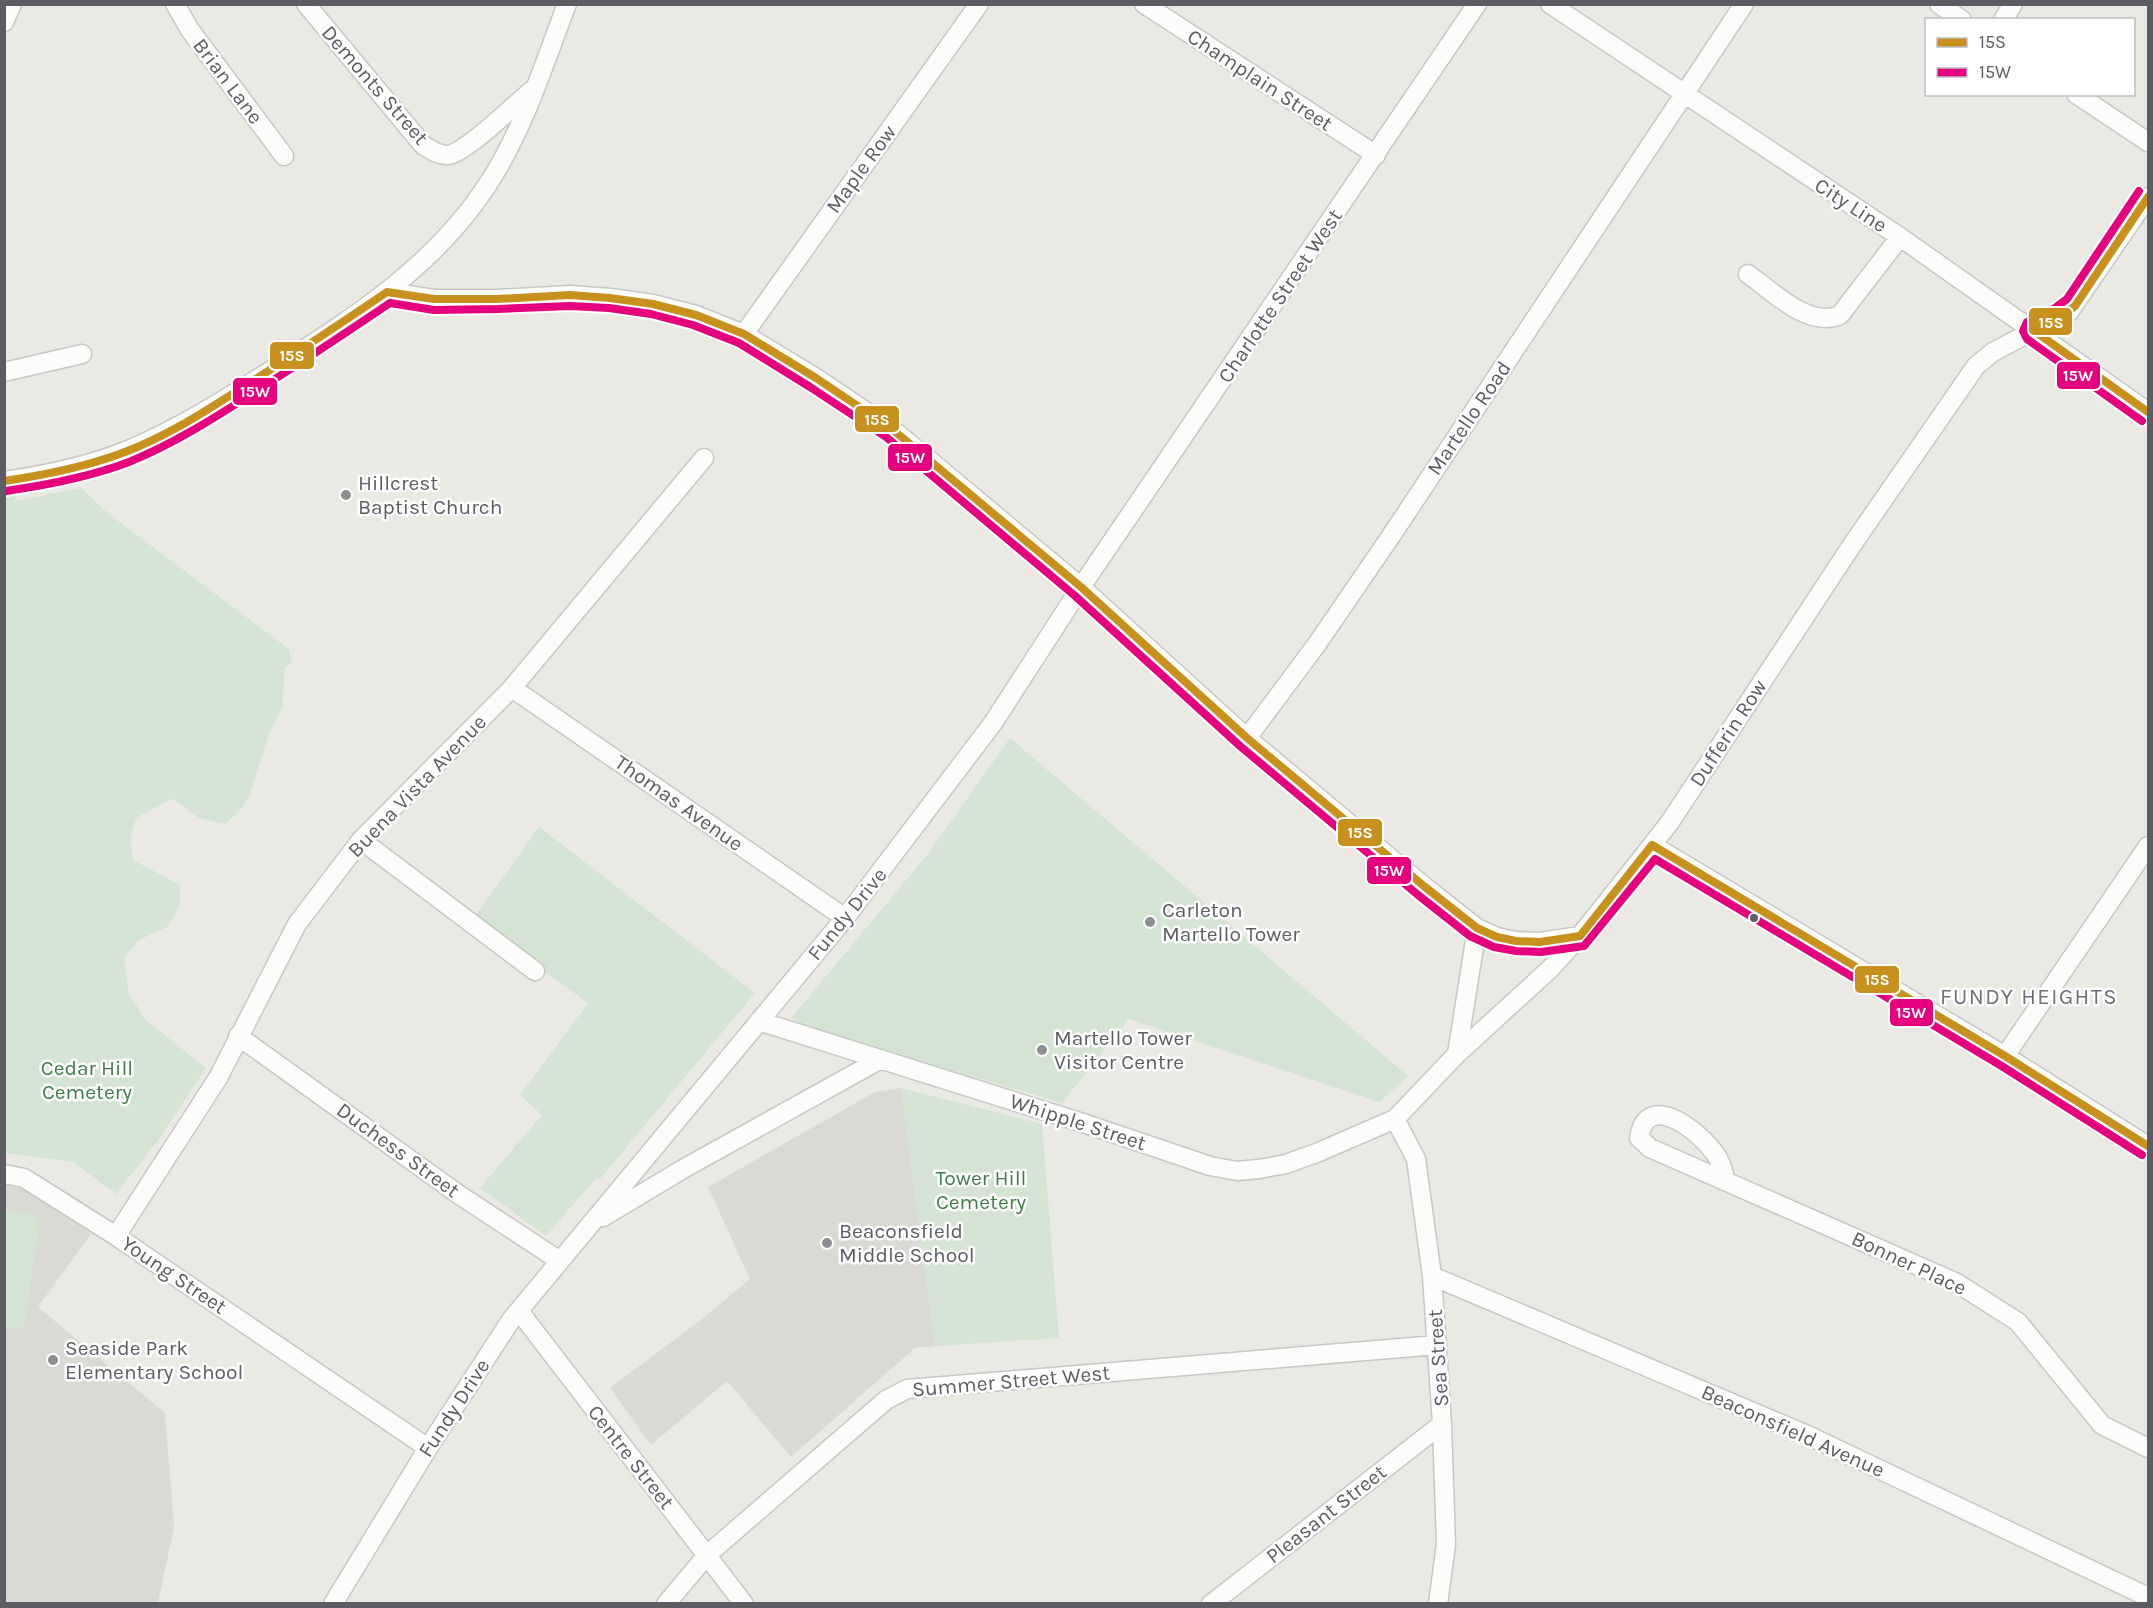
<svg xmlns="http://www.w3.org/2000/svg" width="2153" height="1608" font-family="Karla,sans-serif">
	<rect width="100%" height="100%" fill="#eae9e4"/>
	<!-- education -->
	<path fill="#dad9d3" d="M901 1088 935 1346 915 1348 791 1457 727 1381 651 1445 610 1388 701 1320 750 1279 708 1187 875 1092Z
		M5 1185 25 1189 36 1194 91 1234 38 1307 165 1413 174 1527 158 1603 5 1604Z"/>
	<!-- green -->
	<path fill="#d3e5d2" d="M81 488 109 514 289 649 292 662 285 667 282 708 269 734 249 797 239 812 225 824 199 818 174 799 167 801 136 818 130 839 133 860 180 885V906L167 927 139 940 124 958 129 994 146 1020 206 1068 158 1140 116 1194 73 1162 5 1153V495L15 494 16 501Z
		M1010 738 1408 1076 1380 1102 1129 1019 1062 1103 805 1027 792 1017 927 855Z
		M539 827 755 993 600 1179 596 1178 546 1236 480 1188 542 1115 520 1095 588 1003 473 919Z
		M901 1088 1042 1124 1059 1338 935 1346Z
		M5 1210 34 1215 40 1220 24 1329 5 1326Z"/>
	<g fill="none" stroke-linecap="round" stroke-linejoin="round">
		<defs>
			<path id="minor" d="M175 4 190 30 284 156
				M306 4 423 145C431 150 439 156 449 155 468 151 514 105 531 91
				M1144 4 1376 155
				M1550 4 1900 237 2148 412
				M1939 4 1962 20
				M2003 20 2013 4
				M4 22 12 4
				M2076 94 2148 142
				M1748 274C1772 291 1809 329 1840 315L1900 237
				M387 292 434 299H497L570 295 610 298 653 304 696 315 744 334 816 378 892 429 1081 587 1247 738 1425 887 1477 928 1497 937 1516 941 1540 942 1580 936
				M744 334 979 4
				M4 372 82 354
				M4 481C46 475 89 466 128 450 178 429 224 400 270 371 350 320 433 268 486 187 523 132 543 66 567 4
				M512 688 845 918
				M1247 738 1317 644 1393 533 1744 4
				M361 840 535 971
				M1652 845 2005 1056 2148 1146
				M759 1021 1083 1123 1210 1166 1237 1171 1259 1169 1286 1164 1319 1152 1395 1119 1457 1054 1551 968 1580 936 1645 854 1670 822 1852 545 1976 366 1993 352 2069 312 2148 197
				M238 1036 458 1194 560 1261
				M1457 1054 1477 928
				M2005 1056 2148 846
				M1395 1119 1416 1159 1432 1276 1442 1424 1446 1544 1438 1604
				M4 1174 24 1178 116 1236 428 1448
				M1725 1180C1724 1174 1723 1168 1720 1162 1709 1138 1647 1085 1639 1138L1650 1148 1957 1283 2018 1322 2102 1425 2148 1448
				M603 1217 683 1169 881 1059
				M116 1236 218 1078 297 924 361 840 512 688 704 458
				M1432 1276 1805 1434 2148 1597
				M519 1311 744 1604
				M333 1604 428 1448 511 1320 845 918 993 723 1081 587 1477 4
				M666 1604 707 1555 886 1400 907 1389 1437 1345
				M1211 1604 1442 1424"/>
		</defs>
		<!-- minor casing -->
		<use href="#minor" stroke="#c7c7c7" stroke-width="21"/>
		<!-- minor -->
		<use href="#minor" stroke="#fcfcfb" stroke-width="18"/>
		<defs>
			<path id="bus-1" d="M2148 197 2075 306 2061 317 2033 330 2148 412
				M4 481C45 475 86 467 125 452 168 436 207 410 245 386 293 355 340 324 387 292L434 299H497L570 295 610 298 653 304 696 315 744 334 816 378 892 429 1081 587 1247 738 1425 887 1477 928 1497 937 1516 941 1540 942 1580 936 1652 845 2005 1056 2148 1146"/>
			<path id="bus-2" d="M2139 191 2067 299 2055 308 2027 322 2023 331 2027 339 2142 421
				M6 491C47 485 90 477 129 462 173 444 213 419 253 393 299 364 344 334 390 303L434 310 498 309 570 306 609 308 651 314 693 325 739 343 810 387 886 437 1074 595 1240 746 1418 895 1470 936 1494 947 1516 951 1541 952 1584 946 1655 859 2000 1065 2142 1155"/>
		</defs>
		<!-- bus-1 casing -->
		<use href="#bus-1" stroke="#fff" stroke-width="12"/>
		<!-- bus-2 casing -->
		<use href="#bus-2" stroke="#fff" stroke-width="12"/>
		<!-- bus-1 -->
		<use href="#bus-1" stroke="#c8901d" stroke-width="8"/>
		<!-- bus-2 -->
		<use href="#bus-2" stroke="#e5007d" stroke-width="8"/>
	</g>
	<!-- markers -->
	<g fill="#8d8e90" stroke="#fff" stroke-width="2">
		<circle cx="346" cy="495" r="6"/>
		<circle cx="1150" cy="922" r="6"/>
		<circle cx="1042" cy="1050" r="6"/>
		<circle cx="827" cy="1243" r="6"/>
		<circle cx="53" cy="1360" r="6"/>
	</g>
	<circle fill="#5b5d62" stroke="#fff" stroke-width="2" cx="1754" cy="918" r="5"/>
	<g text-anchor="middle" stroke-width="5" stroke-linejoin="round" paint-order="stroke">
		<!-- street labels -->
		<g font-size="21" fill="#5b5d62" stroke="#fff">
			<text transform="translate(1260 80) rotate(33)" y="7">Champlain Street</text>
			<text transform="translate(228 81) rotate(53)" y="7">Brian Lane</text>
			<text transform="translate(375 85) rotate(49)" y="7">Demonts Street</text>
			<text transform="translate(861 169) rotate(-54)" y="7">Maple Row</text>
			<text transform="translate(1851 205) rotate(33)" y="7">City Line</text>
			<text transform="translate(1280 296) rotate(-56)" y="7">Charlotte Street West</text>
			<text transform="translate(1469 418) rotate(-56)" y="7">Martello Road</text>
			<text transform="translate(1728 733) rotate(-57)" y="7">Dufferin Row</text>
			<text transform="translate(417 786) rotate(-46)" y="7">Buena Vista Avenue</text>
			<text transform="translate(679 803) rotate(35)" y="7">Thomas Avenue</text>
			<text transform="translate(847 914) rotate(-51)" y="7">Fundy Drive</text>
			<text transform="translate(1078 1122) rotate(18)" y="7">Whipple Street</text>
			<text transform="translate(398 1150) rotate(36)" y="7">Duchess Street</text>
			<text transform="translate(1909 1263) rotate(25)" y="7">Bonner Place</text>
			<text transform="translate(174 1275) rotate(34)" y="7">Young Street</text>
			<text transform="translate(1438 1358) rotate(-94)" y="7">Sea Street</text>
			<text transform="translate(1011 1381) rotate(-5)" y="7">Summer Street West</text>
			<text transform="translate(454 1408) rotate(-57)" y="7">Fundy Drive</text>
			<text transform="translate(1793 1431) rotate(24)" y="7">Beaconsfield Avenue</text>
			<text transform="translate(631 1457) rotate(52)" y="7">Centre Street</text>
			<text transform="translate(1326 1514) rotate(-38)" y="7">Pleasant Street</text>
		</g>
		<!-- poi labels -->
		<g font-size="21" fill="#5b5d62" stroke="#fff" text-anchor="start">
			<text x="358" y="490">Hillcrest<tspan x="358" dy="24">Baptist Church</tspan></text>
			<text x="1162" y="917">Carleton<tspan x="1162" dy="24">Martello Tower</tspan></text>
			<text x="1054" y="1045">Martello Tower<tspan x="1054" dy="24">Visitor Centre</tspan></text>
			<text x="839" y="1238">Beaconsfield<tspan x="839" dy="24">Middle School</tspan></text>
			<text x="65" y="1355">Seaside Park<tspan x="65" dy="24">Elementary School</tspan></text>
		</g>
		<!-- park labels -->
		<g font-size="21" fill="#3c8045" stroke="#fff">
			<text x="87" y="1075">Cedar Hill<tspan x="87" dy="24">Cemetery</tspan></text>
			<text x="981" y="1185">Tower Hill<tspan x="981" dy="24">Cemetery</tspan></text>
		</g>
		<!-- neighbourhood labels -->
		<g font-size="22" letter-spacing="1.5" fill="#6c6f74" stroke="#fff">
			<text x="2029" y="1004">FUNDY HEIGHTS</text>
		</g>
	</g>
	<g stroke="#fff" stroke-width="2">
		<rect x="2028" y="307" width="45" height="29" rx="6" fill="#c8901d"/>
		<rect x="269" y="341" width="46" height="29" rx="6" fill="#c8901d"/>
		<rect x="2056" y="361" width="45" height="29" rx="6" fill="#e5007d"/>
		<rect x="232" y="377" width="46" height="29" rx="6" fill="#e5007d"/>
		<rect x="854" y="405" width="46" height="28" rx="6" fill="#c8901d"/>
		<rect x="887" y="443" width="46" height="29" rx="6" fill="#e5007d"/>
		<rect x="1337" y="818" width="46" height="29" rx="6" fill="#c8901d"/>
		<rect x="1366" y="856" width="46" height="29" rx="6" fill="#e5007d"/>
		<rect x="1854" y="965" width="46" height="29" rx="6" fill="#c8901d"/>
		<rect x="1889" y="998" width="45" height="29" rx="6" fill="#e5007d"/>
	</g>
	<g font-size="16" text-anchor="middle" font-weight="bold" fill="#fff">
		<text x="2051" y="328">15S</text>
		<text x="292" y="361">15S</text>
		<text x="2078" y="381">15W</text>
		<text x="255" y="397">15W</text>
		<text x="877" y="425">15S</text>
		<text x="910" y="463">15W</text>
		<text x="1360" y="838">15S</text>
		<text x="1389" y="876">15W</text>
		<text x="1877" y="985">15S</text>
		<text x="1911" y="1018">15W</text>
	</g>
	<!-- border -->
	<rect width="2153" height="1608" fill="none" stroke="#5b5d62" stroke-width="12"/>
	<!-- legend -->
	<rect x="1925" y="18" width="210" height="78" fill="#ffffff" stroke="#bdbec0" stroke-width="1.5"/>
	<rect x="1937" y="38" width="30" height="9" fill="#c8901d" stroke="#bdbec0" stroke-width="1.5"/>
	<text x="1979" y="48" font-size="18" fill="#5b5d62">15S</text>
	<rect x="1937" y="68" width="30" height="9" fill="#e5007d" stroke="#bdbec0" stroke-width="1.5"/>
	<text x="1979" y="78" font-size="18" fill="#5b5d62">15W</text>
</svg>
